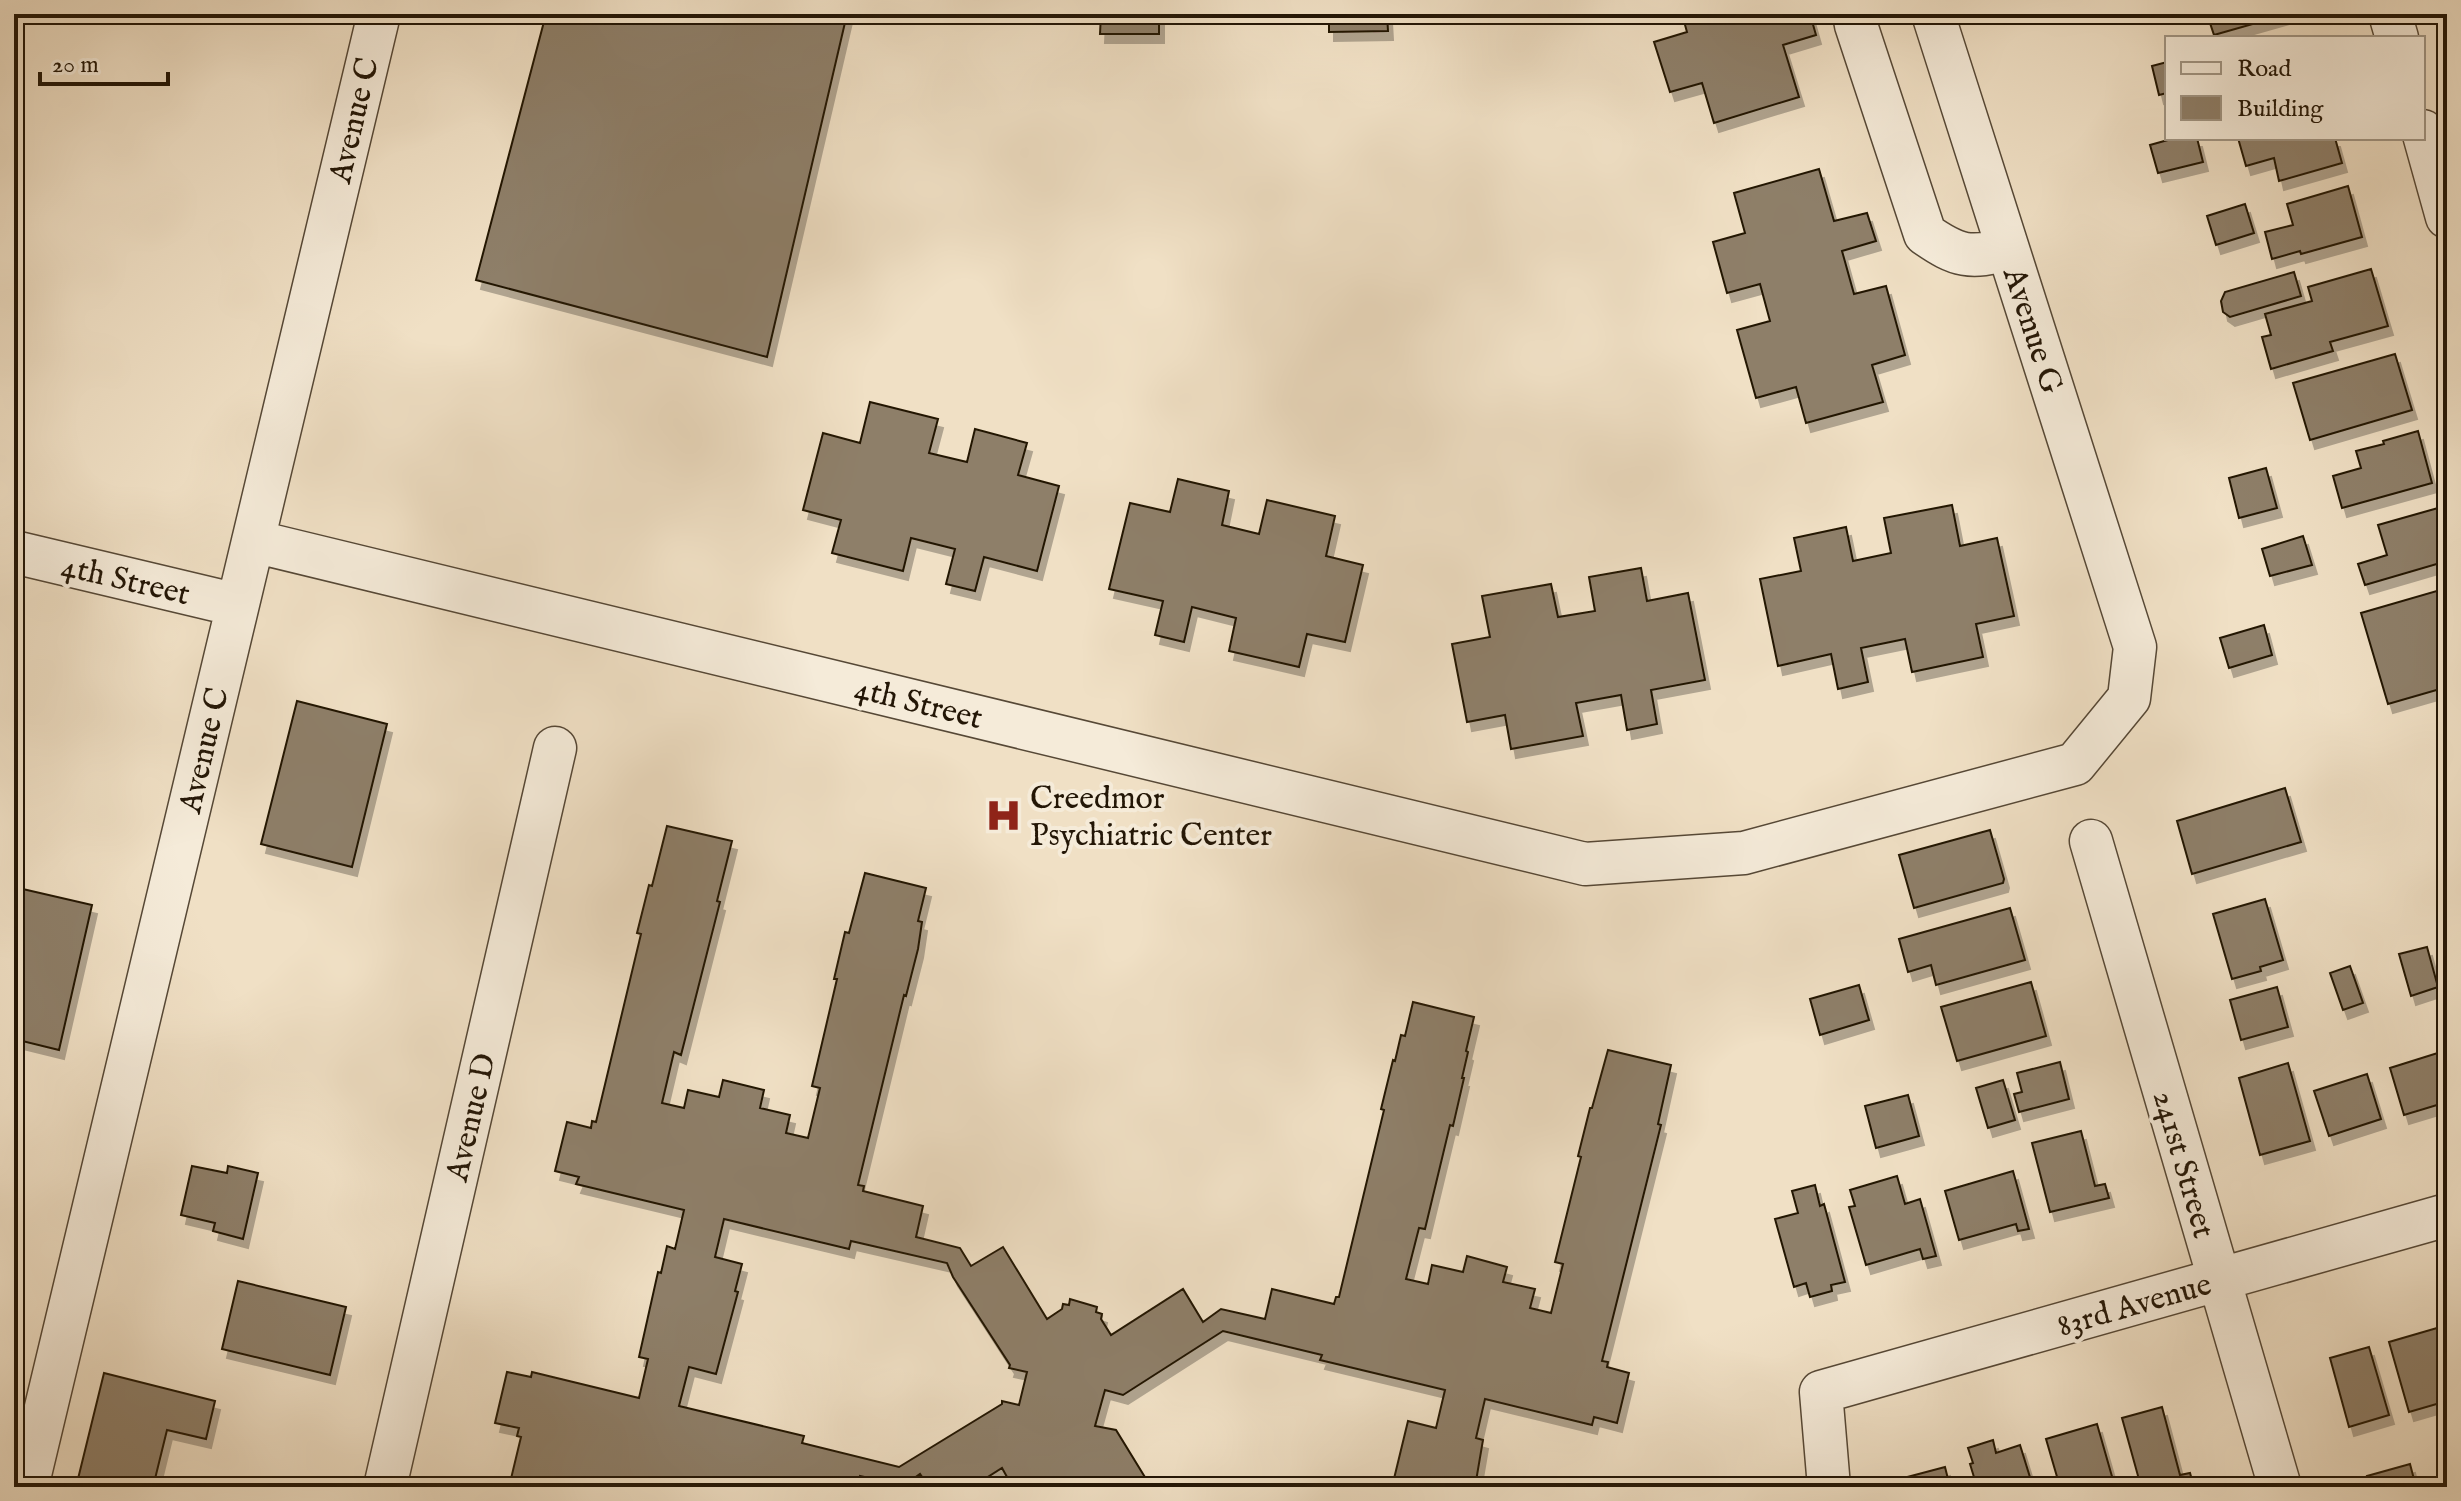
<svg xmlns="http://www.w3.org/2000/svg" width="2461" height="1501" font-family="'IM FELL English',serif">
	<defs>
		<filter id="shadow"><feDropShadow dx="5" dy="9" stdDeviation="0" flood-color="#0004"/></filter>
	</defs>
	<rect width="100%" height="100%" fill="#f0e0c5"/>
	<filter id="stains"><feTurbulence type="fractalNoise" baseFrequency=".0025" numOctaves="4"/><feColorMatrix values="0 0 0 0 .2 0 0 0 0 .09 0 0 0 0 .02 0 0 0 .5 -.17"/></filter>
	<radialGradient id="worn" r=".72"><stop offset=".6" stop-color="#630" stop-opacity="0"/><stop offset="1" stop-color="#630" stop-opacity=".3"/></radialGradient>
	<!-- building -->
	<path fill="#8e7f69" stroke="#231606" stroke-width="2" fill-rule="evenodd" filter="url(#shadow)" d="M546 14H847L767 357 476 280Z
		M1101 14H1159V34H1100Z
		M1329 14H1387L1388 31 1329 32Z
		M1682 14H1773L1774 16 1810 14 1816 35 1783 45 1799 97 1714 123 1702 83 1670 92 1654 42 1687 32Z
		M2207 14H2288L2214 35Z
		M2167 62V93L2159 95 2152 66Z
		M2175 138H2197L2203 162 2158 173 2150 145Z
		M2238 138H2335L2342 163 2279 181 2274 158 2246 166Z
		M1819 169 1834 221 1867 213 1876 241 1842 251 1854 294 1886 286 1905 355 1872 365 1883 402 1806 423 1796 387 1756 398 1737 330 1770 321 1760 284 1727 293 1713 242 1745 233 1734 193Z
		M2348 186 2362 237 2301 254 2300 251 2272 259 2265 232 2293 225 2287 204Z
		M2245 204 2254 233 2216 245 2207 216Z
		M2371 269 2388 326 2330 342 2333 351 2271 369 2262 337 2271 335 2265 314 2312 301 2308 287Z
		M2294 272 2301 296 2230 317 2223 312 2221 301 2225 292Z
		M2395 354 2412 410 2310 440 2293 383Z
		M870 402 938 419 929 453 967 462 975 429 1027 443 1018 475 1059 486 1037 571 984 557 975 591 946 584 955 549 911 538 903 571 832 553 841 520 803 510 823 433 860 443Z
		M2418 431 2432 483 2342 508 2333 476 2361 468 2356 451 2384 444 2383 441Z
		M2266 468 2277 508 2239 518 2229 478Z
		M1178 479 1229 491 1222 525 1259 534 1267 500 1335 516 1326 556 1363 565 1345 642 1307 634 1299 667 1229 651 1236 618 1192 607 1184 642 1155 635 1163 601 1109 589 1130 503 1170 512Z
		M1952 505 1960 546 1997 538 2014 616 1976 624 1983 657 1912 672 1905 639 1861 648 1868 682 1838 689 1831 654 1778 666 1760 579 1801 571 1794 538 1846 527 1853 561 1891 553 1884 518Z
		M2438 508 2447 536V561L2365 585 2358 564 2387 555 2378 525Z
		M2303 536 2312 565 2270 576 2262 549Z
		M1641 568 1647 601 1688 593 1705 680 1651 690 1657 724 1627 730 1621 695 1576 703 1583 736 1511 749 1505 715 1467 722 1452 644 1490 637 1482 596 1551 584 1558 617 1595 611 1589 577Z
		M2447 588V687L2388 704 2361 613Z
		M2264 625 2272 655 2229 668 2220 638Z
		M297 701 387 724 352 867 261 844Z
		M2285 788 2301 842 2192 874 2177 821Z
		M667 826 732 841 717 901 720 902 681 1055 674 1052 662 1103 684 1108 688 1090 719 1097 723 1080 764 1090 760 1108 790 1115 786 1133 808 1138 820 1088 812 1086 837 979H834L845 932 849 933 865 873 926 888 918 921 922 922 918 949 906 996 904 995 858 1185 864 1186 863 1191 923 1206 916 1237 960 1248 971 1266 1003 1247 1047 1319 1062 1309 1063 1304 1069 1305 1070 1299 1097 1307 1096 1312 1102 1314 1101 1319 1111 1335 1183 1289 1203 1322 1221 1309 1265 1319 1272 1289 1334 1304 1336 1297H1339L1384 1110 1381 1109 1393 1060 1395 1061 1401 1035 1405 1036 1413 1002 1474 1017 1466 1051 1468 1052 1462 1078H1464L1453 1126 1450 1125 1425 1229 1419 1228 1406 1279 1428 1284 1432 1265 1463 1272 1467 1256 1507 1267 1503 1282 1535 1289 1530 1308 1551 1313 1563 1264 1555 1262 1581 1157 1578 1156 1590 1108H1592L1608 1050 1671 1065 1658 1124 1661 1125 1602 1361 1608 1362 1607 1367 1629 1373 1617 1423 1594 1417 1592 1425 1485 1399 1476 1438 1483 1440 1475 1487H1392L1408 1421 1436 1428 1445 1390 1320 1360 1322 1355 1223 1331 1123 1395 1105 1390 1095 1426 1116 1430 1151 1487H1015L1012 1486 1002 1468 972 1487H929L920 1474 903 1486 860 1476 857 1487H590L573 1483 572 1487H509L521 1437 517 1436 519 1428 495 1423 507 1372 531 1377 532 1372 639 1398 648 1359 639 1357 658 1272 661 1273 667 1246 675 1249 684 1210 576 1184 579 1177 555 1171 567 1122 591 1128 592 1121 596 1122 641 934 637 933 649 885 652 886ZM724 1219 849 1249 851 1241 947 1263 953 1277 1010 1365 1009 1368 1027 1372 1019 1405 1002 1401V1404L899 1467 802 1443 804 1436 679 1406 689 1367 716 1374 738 1292 735 1291 742 1264 715 1257Z
		M1990 830 2004 879 2003 883 1914 908 1899 855Z
		M14 887 92 905 59 1050 14 1039Z
		M2265 899 2283 960 2260 967 2261 971 2232 979 2213 914Z
		M2010 908 2025 960 1936 985 1931 965 1908 972 1899 939Z
		M2427 947 2438 987 2411 996 2399 954Z
		M2350 966 2363 1003 2343 1010 2330 973Z
		M2031 982 2046 1036 1957 1061 1941 1007Z
		M1859 985 1869 1020 1820 1035 1810 999Z
		M2277 987 2288 1027 2241 1040 2230 1000Z
		M2444 1051 2447 1061V1102L2404 1115 2390 1068Z
		M2060 1062 2069 1099 2019 1112 2014 1094 2022 1092 2017 1073Z
		M2288 1063 2310 1141 2260 1155 2239 1078Z
		M2367 1074 2381 1119 2329 1136 2314 1091Z
		M2003 1080 2015 1120 1988 1128 1976 1088Z
		M1908 1095 1919 1136 1876 1148 1865 1106Z
		M2081 1131 2095 1186 2105 1184 2109 1198 2050 1212 2032 1143Z
		M192 1166 227 1173 228 1166 258 1173 243 1239 213 1231 215 1223 181 1215Z
		M2013 1171 2029 1229 2018 1231 2016 1224 1959 1240 1945 1191Z
		M1897 1176 1905 1204 1920 1199 1936 1256 1923 1259 1920 1249 1866 1265 1849 1207 1855 1206 1850 1190Z
		M1815 1185 1820 1206 1824 1204 1845 1282 1831 1285 1832 1291 1810 1297 1806 1283 1794 1287 1775 1219 1798 1213 1792 1191Z
		M238 1281 346 1307 330 1375 222 1349Z
		M2437 1328 2447 1362V1401L2409 1412 2389 1342Z
		M2369 1347 2389 1415 2349 1427 2330 1358Z
		M104 1373 215 1401 206 1439 167 1430 153 1487H76Z
		M2162 1407 2180 1475 2190 1473 2194 1487H2138L2137 1484 2140 1483 2122 1418Z
		M2097 1424 2115 1487H2060L2046 1439Z
		M1993 1440 1996 1453 2020 1445 2033 1487H1977L1970 1464 1973 1463 1968 1448Z
		M2410 1464 2416 1487H2370L2367 1476Z
		M1945 1467 1950 1487H1898L1896 1480Z"/>
	<g fill="none" stroke-linecap="round" stroke-linejoin="round">
		<defs>
			<path id="minor" d="M1854 14 1856 25 1925 234C1958 257 1970 259 2008 249
				M2390 14 2397 38
				M2423 131 2447 217
				M253 541 1585 864 1744 853 2075 764 2129 698 2135 647 1933 14
				M14 552 237 605
				M2091 841 2280 1487
				M27 1487 379 14
				M385 1487 555 748
				M1829 1487 1821 1392 2447 1215"/>
		</defs>
		<!-- minor casing -->
		<use href="#minor" stroke="#564836" stroke-width="45"/>
		<!-- minor -->
		<use href="#minor" stroke="#f5ebd9" stroke-width="42"/>
	</g>
	<!-- icons -->
	<defs>
		<symbol id="hospital-bare" viewBox="-9 -9 18 18"><path d="M-5-5h3v3.5h4V-5h3V5h-3V1.5h-4V5h-3Z" fill="#8f2418" stroke="#f5ebd9" stroke-width="2.5" paint-order="stroke"/></symbol>
	</defs>
	<g fill-rule="evenodd">
		<use href="#hospital-bare" x="978" y="790" width="51" height="51"/>
	</g>
	<g text-anchor="middle" stroke-width="8" stroke-linejoin="round" paint-order="stroke">
		<!-- street labels -->
		<g font-size="32" fill="#231606" stroke="#f5ebd9">
			<text transform="translate(353 120) rotate(-77)" y="11">Avenue C</text>
			<text transform="translate(2034 330) rotate(72)" y="11">Avenue G</text>
			<text transform="translate(126 579) rotate(13)" y="11">4th Street</text>
			<text transform="translate(919 702) rotate(14)" y="11">4th Street</text>
			<text transform="translate(203 750) rotate(-77)" y="11">Avenue C</text>
			<text transform="translate(470 1117) rotate(-77)" y="11">Avenue D</text>
			<text transform="translate(2185 1164) rotate(74)" y="11">241st Street</text>
			<text transform="translate(2134 1304) rotate(-16)" y="11">83rd Avenue</text>
		</g>
		<!-- poi labels -->
		<g font-size="32" fill="#231606" stroke="#f5ebd9" text-anchor="start">
			<text x="1030" y="808">Creedmor<tspan x="1030" dy="37">Psychiatric Center</tspan></text>
		</g>
	</g>
	<!-- margin -->
	<rect width="2461" height="1501" fill="none" stroke="#f0e0c5" stroke-width="48"/>
	<rect x="16" y="16" width="2429" height="1469" fill="none" stroke="#231606" stroke-width="4"/>
	<rect x="24" y="24" width="2413" height="1453" fill="none" stroke="#231606" stroke-width="2"/>
	<!-- legend -->
	<rect x="2165" y="36" width="260" height="104" fill="#f5ebd9" stroke="#a19685" stroke-width="2"/>
	<rect x="2181" y="62" width="40" height="12" fill="#f5ebd9" stroke="#a19685" stroke-width="2"/>
	<text x="2237" y="76" font-size="24" fill="#231606">Road</text>
	<rect x="2181" y="96" width="40" height="24" fill="#8e7f69" stroke="#a19685" stroke-width="2"/>
	<text x="2237" y="116" font-size="24" fill="#231606">Building</text>
	<!-- scale -->
	<path d="M40 72v12h128v-12" fill="none" stroke="#231606" stroke-width="4"/>
	<text x="52" y="72" font-size="24" fill="#231606" stroke="#f5ebd9" stroke-width="6" paint-order="stroke">20 m</text>
	<rect width="100%" height="100%" filter="url(#stains)"/>
	<rect width="100%" height="100%" fill="url(#worn)"/>
</svg>
